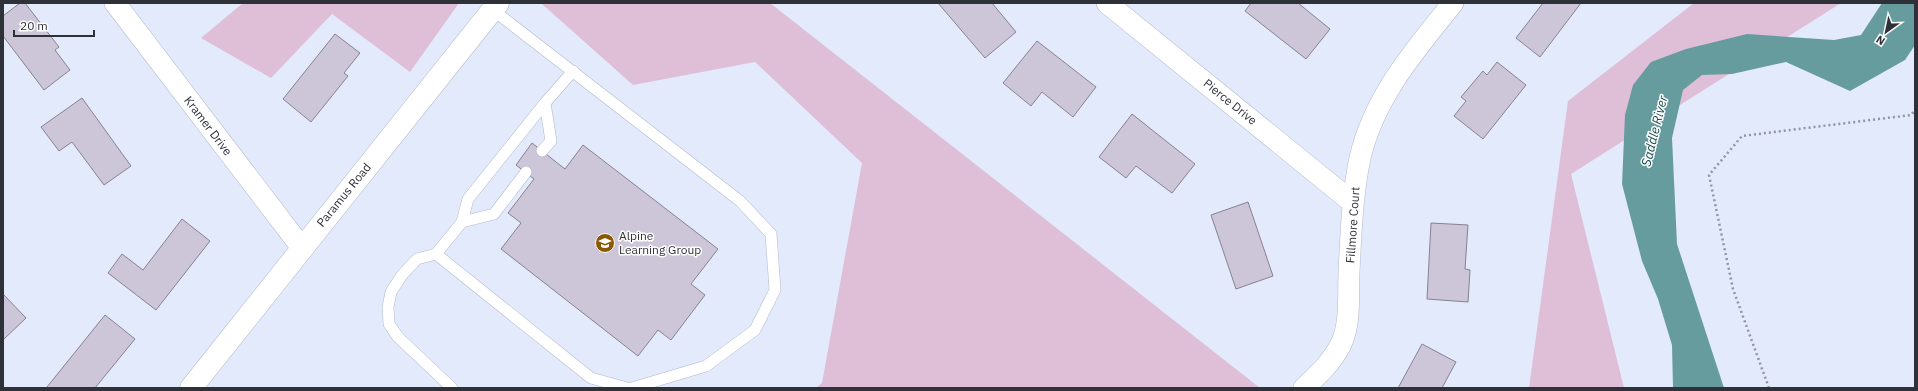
<svg xmlns="http://www.w3.org/2000/svg" width="1918" height="391" font-family="'IBM Plex Sans',sans-serif">
	<rect width="100%" height="100%" fill="#e3eafb"/>
	<!-- green -->
	<path fill="#dfbed8" d="M243 3H459L410 72 332 14 271 78 201 38Z
		M543 3H770L1260 388H816L822 383 862 163 755 62 633 85 542 4Z
		M1694 3H1841L1571 174 1624 388H1529L1568 101Z"/>
	<!-- water -->
	<path fill="#679c9f" d="M1882 3H1915V45L1905 60 1850 91 1786 62 1732 74 1702 75 1683 90 1672 138 1677 244 1724 388H1673L1672 345 1658 299 1642 261 1622 184 1625 115 1633 85 1651 62 1686 49 1747 34 1834 40 1861 35Z"/>
	<!-- building -->
	<path fill="#ccc6d8" stroke="#878292" d="M20 3H25L59 47 55 50 70 70 44 90 3 36V16Z
		M938 3H992L1016 32 985 58Z
		M1251 3H1298L1330 29 1306 59 1245 11Z
		M1543 3H1581L1540 57 1516 38Z
		M335 34 360 53 344 73 348 76 311 122 283 99Z
		M1037 41 1096 87 1073 117 1042 92 1031 106 1003 83Z
		M1497 62 1526 85 1483 139 1454 116 1466 101 1461 97 1483 71 1487 75Z
		M82 98 131 166 104 185 72 142 59 151 41 127Z
		M1132 114 1195 164 1172 193 1136 166 1126 178 1099 157Z
		M532 143 565 169 583 145 718 249 691 284 705 295 671 340 658 330 638 356 501 249 521 223 508 213 534 179 516 165Z
		M1248 202 1273 276 1236 289 1211 215Z
		M182 219 210 241 156 310 108 273 122 254 143 270Z
		M1431 223 1468 225 1465 269 1470 270 1468 302 1427 299Z
		M3 294 26 318 3 340Z
		M105 315 135 339 95 388H49L47 387Z
		M1422 344 1456 362 1442 388H1398Z"/>
	<g fill="none" stroke-linecap="round" stroke-linejoin="round">
		<defs>
			<path id="lane" d="M493 10 740 201 771 234 775 290 755 330 706 366 632 388
				M542 151 551 141 545 103
				M462 222 494 214 526 172
				M436 254 591 378 627 388
				M452 388 398 337 389 324 388 307 391 292 402 275 417 259 436 254 462 222 468 199 545 103 573 71"/>
			<path id="street" d="M115 3 302 248
				M1107 3 1352 202
				M1304 388C1319 374 1332 362 1341 344 1351 323 1348 295 1349 272 1351 234 1352 196 1360 158 1374 97 1415 50 1453 3"/>
			<path id="secondary" d="M191 388 498 3"/>
		</defs>
		<!-- lane casing -->
		<use href="#lane" stroke="#b2b9c9" stroke-width="12"/>
		<!-- street casing -->
		<use href="#street" stroke="#b2b9c9" stroke-width="22"/>
		<!-- secondary casing -->
		<use href="#secondary" stroke="#b2b9c9" stroke-width="23"/>
		<!-- path -->
		<path stroke="#9095a1" stroke-width="2.5" stroke-dasharray="2 3" stroke-linecap="butt" d="M1769 388 1733 289 1709 175 1742 136 1911 115 1915 110"/>
		<!-- lane -->
		<use href="#lane" stroke="#fff" stroke-width="11"/>
		<!-- street -->
		<use href="#street" stroke="#fff" stroke-width="21"/>
		<!-- secondary -->
		<use href="#secondary" stroke="#fff" stroke-width="22"/>
	</g>
	<!-- icons -->
	<defs>
		<symbol id="school-disc" viewBox="-11 -11 22 22"><circle r="9.5" fill="#8a5800" stroke="#fff"/><path d="M0-5L7-2L0 1L-7-2ZM-4 1L0 2.5L4 1V4Q0 6-4 4Z" fill="#fff"/></symbol>
	</defs>
	<g fill-rule="evenodd">
		<use href="#school-disc" x="594" y="232" width="22" height="22"/>
	</g>
	<g text-anchor="middle" stroke-width="3" stroke-linejoin="round" paint-order="stroke">
		<!-- street labels -->
		<g font-size="12" fill="#2f3138" stroke="#fff">
			<text transform="translate(1230 102) rotate(39)" y="4">Pierce Drive</text>
			<text transform="translate(208 126) rotate(53)" y="4">Kramer Drive</text>
			<text transform="translate(344 195) rotate(-51)" y="4">Paramus Road</text>
			<text transform="translate(1353 225) rotate(-86)" y="4">Fillmore Court</text>
		</g>
		<!-- poi labels -->
		<g font-size="12" fill="#2f3138" stroke="#fff" text-anchor="start">
			<text x="619" y="240">Alpine<tspan x="619" dy="14">Learning Group</tspan></text>
		</g>
		<!-- water labels -->
		<g font-size="13" font-style="italic" fill="#17484b" stroke="#fff">
			<text transform="translate(1654 131) rotate(-76)" y="5">Saddle River</text>
		</g>
	</g>
	<!-- border -->
	<rect width="1918" height="391" fill="none" stroke="#2f3138" stroke-width="8"/>
	<!-- north arrow -->
	<g transform="translate(1886 32) rotate(213)" stroke="#ffffff" stroke-width="3" paint-order="stroke">
	<path d="M0-3L7 15L0 10L-7 15Z" fill="#2f3138"/>
	<text y="-6" font-size="11" font-weight="bold" text-anchor="middle" fill="#2f3138">N</text>
	</g>
	<!-- scale -->
	<path d="M14 30v6h80v-6" fill="none" stroke="#2f3138" stroke-width="2"/>
	<text x="20" y="30" font-size="12" fill="#2f3138" stroke="#ffffff" stroke-width="3" paint-order="stroke">20 m</text>
</svg>
